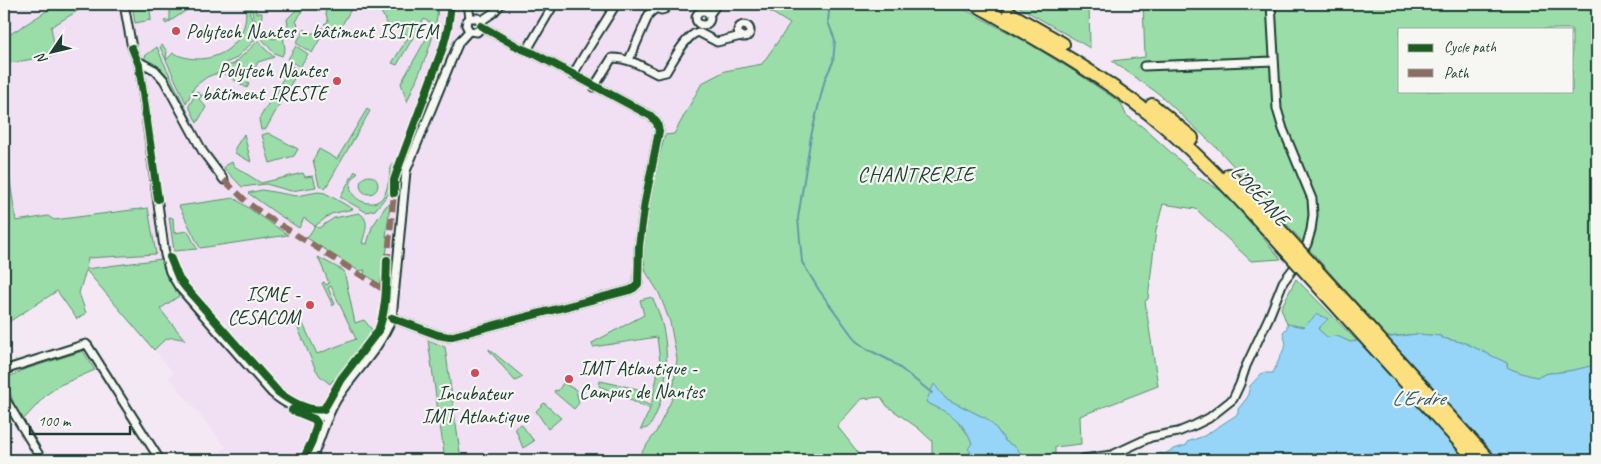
<svg xmlns="http://www.w3.org/2000/svg" width="1601" height="464" font-family="Caveat,sans-serif">
	<rect width="100%" height="100%" fill="#f3e8f3"/>
	<filter id="ink" filterUnits="userSpaceOnUse"><feTurbulence type="fractalNoise" baseFrequency=".02" numOctaves="2"/><feDisplacementMap in="SourceGraphic" scale="10" xChannelSelector="R" yChannelSelector="G"/><feConvolveMatrix kernelMatrix="1 2 1 2 8 2 1 2 1" color-interpolation-filters="sRGB"/></filter>
	<g filter="url(#ink)">
		<!-- built -->
		<path fill="#f1dff4" d="M4 4H758L790 24 762 64 725 71 702 83 674 134 646 272 659 293 670 322 677 359 672 399 656 432 636 460H210L226 447 169 377 174 373 86 270 88 258 156 254 54 220 48 216 16 221 4 142Z"/>
		<!-- green -->
		<path fill="#9adda9" stroke="#5c8d6e" fill-rule="evenodd" d="M58 4H89L51 27 56 55 4 64V38Z
			M132 4H151L150 11 151 20 135 23Z
			M170 4H188L190 8 166 24 164 21 170 20Z
			M245 4 247 5 258 37 235 59 223 64V67L234 64 259 40 265 49 274 57 258 62 255 68 250 66 242 79 249 84 247 88 223 73 215 74 207 77 195 86 186 103 160 47 162 45 167 51 166 60 173 53C210 71 252 46 245 4Z
			M249 4H255L256 13H262L261 26 264 32 260 35Z
			M298 4H306L296 22 298 24 290 38 287 19 299 7Z
			M321 4H354L338 32 324 24 328 22 324 5 319 6Z
			M378 4H438C437 38 420 70 407 102L401 83 434 25 424 19 397 65 392 63 409 36 385 22 386 19 383 16Z
			M758 4H954L1023 40 1077 73 1121 103 1126 115 1144 128 1198 177 1225 193 1281 259 1251 261 1196 209 1163 204 1156 230 1148 299 1145 301 1158 386 1080 416 1081 444 1055 447V460H1028L1015 447 1005 441 996 428 987 419 945 398 926 402 954 416 969 436 972 443 971 452 967 460H932V441L918 428 887 406 881 397 861 399 837 426 864 460H636L656 432 672 399 677 359 670 322 659 293 646 272 641 243 651 186 665 135 674 134 702 83 725 71 762 64 790 24Z
			M1014 4H1089L1090 48Z
			M1143 4H1597V364C1581 369 1566 372 1550 373 1545 373 1542 376 1538 377 1532 377 1512 370 1507 367V363L1465 343 1442 338 1441 336 1417 334 1387 337 1300 239 1219 150 1159 94 1112 61 1145 57ZM1400 29H1572V91H1400Z
			M321 27 325 30 312 53 296 43 305 29 306 34 321 32Z
			M283 35 285 49 282 56 274 53 262 39 266 36 274 39Z
			M296 46 308 54 300 67 288 59Z
			M157 47 162 59 193 123 191 127 158 68 153 64 145 60V56Z
			M291 66 299 70 285 94 277 89Z
			M197 91 200 95H203L199 99 206 107 197 123 189 106Z
			M276 91 284 96 266 129 261 130 259 119Z
			M367 109 370 111 325 189 319 185 313 160 319 149 337 159Z
			M268 133 298 149 294 156 270 163 262 135Z
			M244 134 251 162 235 153V148Z
			M4 142 16 221 48 216 54 220 148 208 156 254 88 258 86 269 162 259 167 277 179 296 160 309 185 340C168 335 166 338 154 350L86 270 79 293 86 313 77 319 57 291 4 325Z
			M232 162 234 166 261 183 303 173 305 177 313 176 316 187 291 191 266 184 242 187 224 168 226 165Z
			M392 163 396 165 392 177 391 191 375 210 366 212 340 197 355 171 358 172C355 175 352 179 351 182 346 199 373 211 383 197 389 188 389 174 392 163Z
			M360 185a9 9 0 1 1 18 0a9 9 0 1 1-18 0Z
			M262 190 296 196 318 192 325 193 353 209 331 214 315 226 319 228 334 218 359 213C371 220 365 232 362 243L367 244 372 227 386 206 390 204 386 237 390 234 380 284 364 274 365 270 359 271 307 238 315 226 304 218 299 228 276 213 248 193Z
			M234 198 288 235 200 248 179 206Z
			M169 217 173 218 174 233 188 231 197 249 174 251Z
			M318 257 344 271 355 323 364 320 373 331 368 342 336 381 333 380 330 384 320 376 315 368 291 312 297 311 317 354 356 339 331 286 328 288 335 304 333 306 322 283 324 282 326 285 329 283Z
			M1296 279 1357 341 1350 342 1337 336 1327 337 1318 329 1328 319 1304 327 1287 324 1281 308Z
			M652 297C670 332 671 378 656 414 652 422 650 430 641 429L650 409 599 386 600 381 638 389 635 399 651 406 660 362 657 337 593 347 592 343 644 315 640 300Z
			M428 340 445 347 461 460H445Z
			M489 349 523 377 515 381 489 350Z
			M83 351 95 370 60 385 46 395 23 420H20L5 379 23 370Z
			M563 383 576 390 579 403 574 409 554 392 555 390 558 391Z
			M544 403 561 418 548 429 536 411Z
			M521 424 534 441 523 448 515 428Z"/>
		<!-- water -->
		<path fill="#96d5f7" stroke="#6698a9" d="M1317 314 1328 319 1318 329 1327 337 1337 336 1350 342 1417 334 1441 336 1442 338 1465 343 1507 363V367C1512 370 1532 377 1538 377 1542 376 1546 373 1550 373 1566 372 1581 369 1597 364V460H1149L1161 453 1164 454 1174 449 1187 445V442L1204 436 1238 414V409L1247 398 1250 386 1262 373H1273L1286 344 1283 332 1287 328V324L1304 327Z
			M934 384 945 398 987 419 996 428 1005 441 1015 447 1028 460H967V454L971 452 968 449 972 443C962 418 948 413 926 402Z"/>
		<g fill="none" stroke-linecap="round" stroke-linejoin="round">
			<!-- stream -->
			<path stroke="#6698a9" stroke-width="2" d="M835 4 829 11 828 22 835 40 833 62 825 79 811 136 798 218 802 262 819 290 856 341 867 349 891 361 932 393"/>
			<defs>
				<path id="street" d="M124 4 132 48 139 65 165 255 170 272 179 287 272 393C290 409 306 411 328 418
					M468 4 470 18
					M654 4 656 8 661 10 665 9 667 4
					M696 18a7 7 0 1 1 14 0a7 7 0 1 1-14 0Z
					M709 15 717 4
					M481 21 493 13 501 4
					M738 31a6 6 0 1 1 12 0a6 6 0 1 1-12 0Z
					M469 31 477 32 481 28 482 25 478 18H470
					M469 31 466 25 467 21 470 18
					M527 50 554 4
					M629 60 649 14 656 8
					M138 61 155 70 164 80 203 152 224 180
					M1144 66 1274 61
					M573 75C586 50 602 28 616 4
					M594 87 612 58C629 58 642 66 657 74L666 72C673 61 685 36 698 32L717 42 741 36
					M392 318 438 335 449 337 630 290 634 288 638 284 639 246 645 202 659 131 657 123 651 116 535 54 520 48 481 26
					M4 370 86 344 88 346 160 460
					M4 397 42 460
					M1083 459 1112 455 1151 437 1178 432 1195 425 1209 418 1233 399 1240 384 1246 366 1269 317 1283 282 1293 269 1307 244 1311 230 1313 215 1312 199 1283 129 1277 109 1271 4
					M311 460C321 440 326 414 339 396 358 368 379 350 392 318L406 171 456 49 459 42 469 31"/>
				<path id="highway" d="M975 4C1035 38 1097 72 1151 115 1193 149 1229 187 1265 227
					M1009 13 1063 44
					M1152 105 1192 138
					M1229 175 1270 219"/>
			</defs>
			<!-- street casing -->
			<use href="#street" stroke="#1f3d34" stroke-width="11"/>
			<!-- highway casing -->
			<use href="#highway" stroke="#1f3d34" stroke-width="16"/>
			<!-- street -->
			<use href="#street" stroke="#f6f6f2" stroke-width="7"/>
			<!-- highway -->
			<use href="#highway" stroke="#fce080" stroke-width="12"/>
			<defs>
				<path id="highway-bridge" d="M1270 219 1489 460
					M1265 227 1476 460"/>
			</defs>
			<!-- highway-bridge casing -->
			<use href="#highway-bridge" stroke="#1f3d34" stroke-width="16" stroke-linecap="butt"/>
			<!-- highway-bridge -->
			<use href="#highway-bridge" stroke="#fce080" stroke-width="12"/>
			<!-- quiet -->
			<path stroke="#8d6e63" stroke-width="6" stroke-dasharray="12 6" stroke-linecap="butt" d="M224 180 248 203 263 214 386 291
				M387 265 394 193"/>
			<defs>
				<path id="cycleway" d="M132 48 139 65 158 199
					M394 193V180L400 163 443 47 448 28 451 4
					M170 257 179 279 186 288 278 392C290 401 308 412 324 409L341 379 378 331C387 309 386 283 387 260
					M392 318 438 335 449 337 630 290 634 288 638 284 639 246 645 202 659 131 657 123 651 116 535 54 520 48 481 26
					M292 410 314 419 317 423 312 441 303 460"/>
			</defs>
			<!-- cycleway casing -->
			<use href="#cycleway" stroke="#f6f6f2" stroke-width="11"/>
			<!-- cycleway -->
			<use href="#cycleway" stroke="#1b5e20" stroke-width="8"/>
		</g>
	</g>
	<!-- markers -->
	<g fill="#d1495b" stroke="#f6f6f2" stroke-width="2">
		<circle cx="176" cy="31" r="5"/>
		<circle cx="337" cy="81" r="5"/>
		<circle cx="310" cy="305" r="5"/>
		<circle cx="475" cy="373" r="5"/>
		<circle cx="569" cy="379" r="5"/>
	</g>
	<g text-anchor="middle" stroke-width="4.5" stroke-linejoin="round" paint-order="stroke">
		<!-- poi labels -->
		<g font-size="20" fill="#1f3d34" stroke="#f6f6f2" text-anchor="start">
			<text x="186" y="38">Polytech Nantes - bâtiment ISITEM</text>
			<text x="327" y="77" text-anchor="end">Polytech Nantes<tspan x="327" dy="23">- bâtiment IRESTE</tspan></text>
			<text x="300" y="301" text-anchor="end">ISME -<tspan x="300" dy="23">CESACOM</tspan></text>
			<text x="579" y="375">IMT Atlantique -<tspan x="579" dy="23">Campus de Nantes</tspan></text>
			<text x="475" y="400" text-anchor="middle">Incubateur<tspan x="475" dy="23">IMT Atlantique</tspan></text>
		</g>
		<!-- street labels -->
		<g font-size="20" fill="#1f3d34" stroke="#f6f6f2">
			<text transform="translate(1260 195) rotate(47)" y="7">L’OCÉANE</text>
		</g>
		<!-- neighbourhood labels -->
		<g font-size="21" letter-spacing="1" fill="#1f3d34" stroke="#f6f6f2">
			<text x="916" y="181">CHANTRERIE</text>
		</g>
		<!-- water labels -->
		<g font-size="21" font-style="italic" fill="#375b5b" stroke="#f6f6f2">
			<text x="1418" y="405">L'Erdre</text>
		</g>
	</g>
	<!-- margin -->
	<rect width="1601" height="464" fill="none" stroke="#f6f6f2" stroke-width="20"/>
	<rect x="10" y="10" width="1581" height="444" fill="none" stroke="#1f3d34" stroke-width="2" filter="url(#ink)"/>
	<!-- legend -->
	<rect x="1398" y="28" width="175" height="65" fill="#f6f6f2" stroke="#a0aca6"/>
	<rect x="1408" y="44" width="25" height="8" fill="#1b5e20" stroke="#a0aca6"/>
	<text x="1444" y="52" font-size="15" fill="#1f3d34">Cycle path</text>
	<rect x="1408" y="69" width="25" height="8" fill="#8d6e63" stroke="#a0aca6"/>
	<text x="1444" y="78" font-size="15" fill="#1f3d34">Path</text>
	<!-- north arrow -->
	<g transform="translate(52 52) rotate(235)" stroke="#f6f6f2" stroke-width="4" paint-order="stroke">
	<path d="M0-4L9 19L0 12L-9 19Z" fill="#1f3d34"/>
	<text y="-8" font-size="14" font-weight="bold" text-anchor="middle" fill="#1f3d34">N</text>
	</g>
	<!-- scale -->
	<path d="M30 426v8h100v-8" fill="none" stroke="#1f3d34" stroke-width="2.5"/>
	<text x="38" y="426" font-size="15" fill="#1f3d34" stroke="#f6f6f2" stroke-width="4" paint-order="stroke">100 m</text>
</svg>
